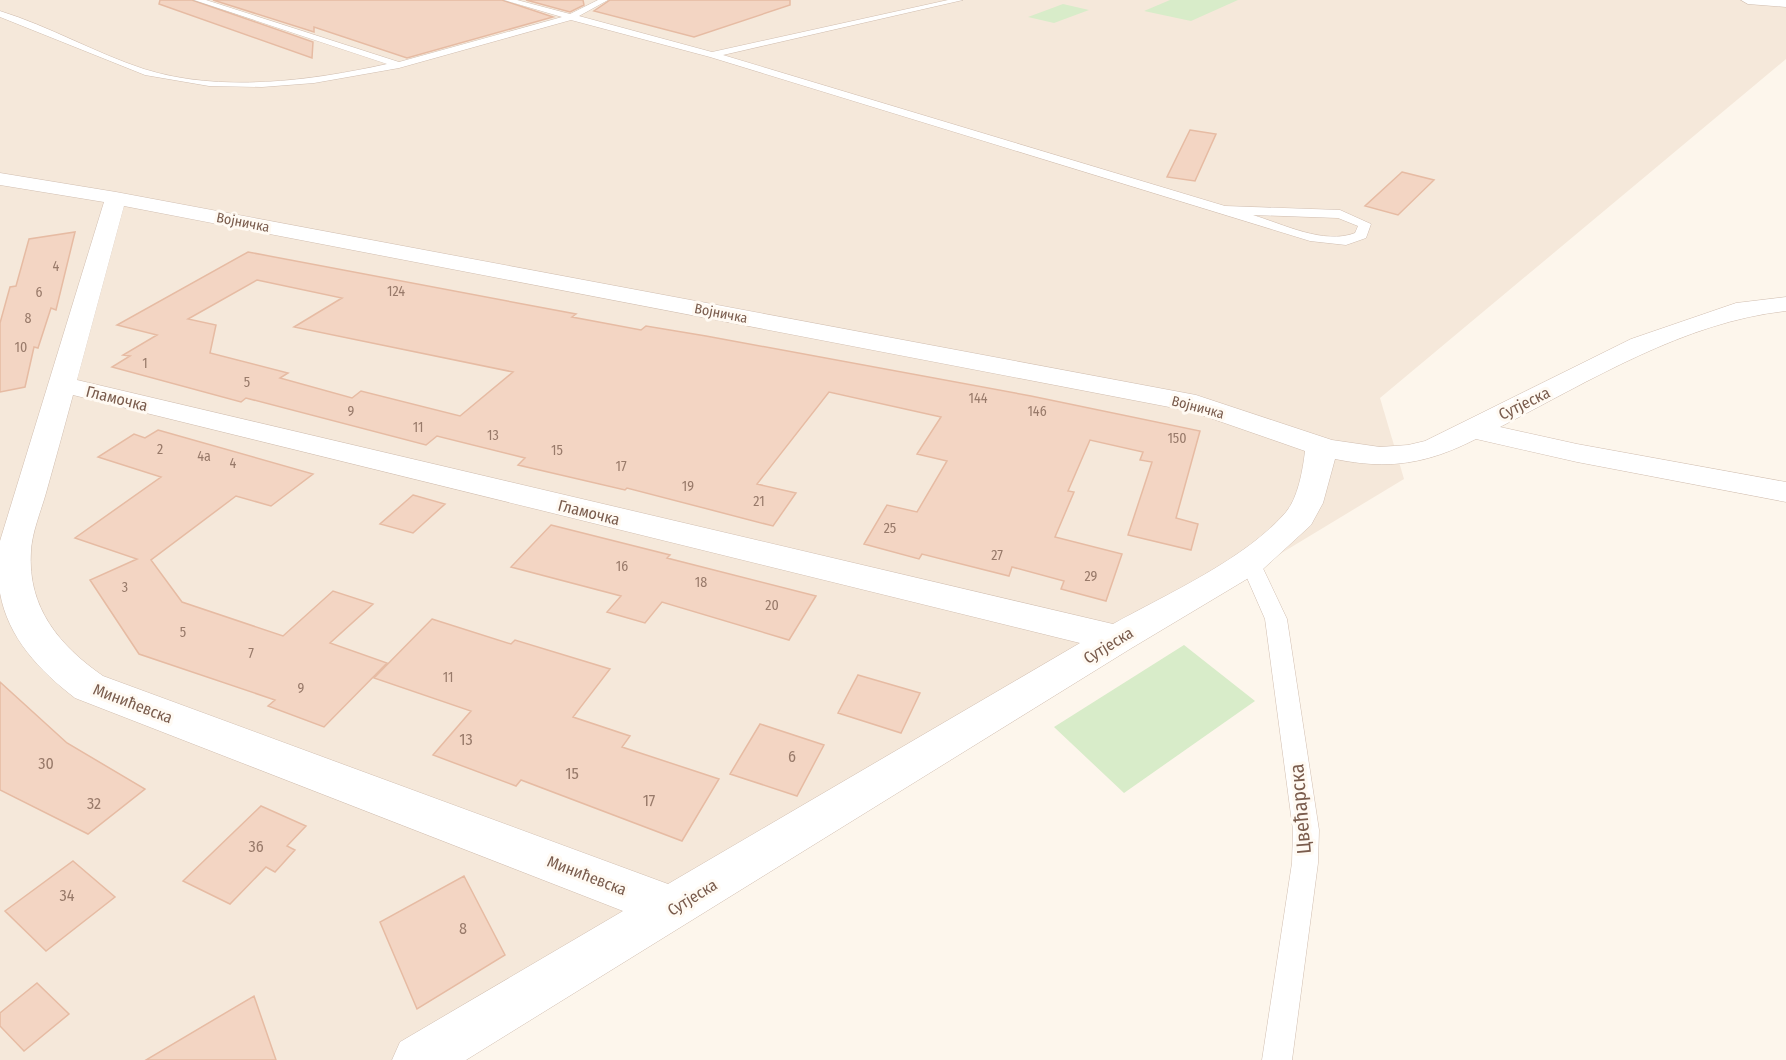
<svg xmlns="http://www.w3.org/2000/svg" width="1786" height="1060" font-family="'Fira Sans Condensed',sans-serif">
	<rect width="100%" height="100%" fill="#fdf6ec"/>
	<!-- residential -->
	<path fill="#f5e8da" d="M0 0H1786V59L1380 398 1404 479 442 1060H0Z"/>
	<!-- green -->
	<path fill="#d8ecc9" d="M1170 0H1238L1191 21 1144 11Z
		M1063 4 1089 10 1054 23 1028 17Z
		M1184 645 1255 701 1124 793 1054 727Z"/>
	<!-- building -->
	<path fill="#f3d5c3" stroke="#e6bba3" stroke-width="1.5" fill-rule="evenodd" d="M160 0H192L313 42 312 58 159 4Z
		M213 0H502L553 17 407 58 314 27V32Z
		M526 0H583L584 5 570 12Z
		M610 0H790V5L694 37 594 11Z
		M1190 130 1216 134 1195 181 1167 177Z
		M1402 172 1434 180 1398 215 1365 206Z
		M75 232 56 310 51 308 38 348 34 347 25 387 0 392V323L10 287 16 286 29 239Z
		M248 252 576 314 572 317 641 330 646 326 706 336 1031 396 1200 431 1176 518 1198 524 1191 550 1128 535 1152 462 1140 460 1143 452 1090 440 1068 491 1074 492 1055 537 1122 554 1106 601 1061 589 1064 581 1012 567 1009 576 922 554 919 559 864 544 887 505 917 512 947 461 917 454 941 417 829 392 757 484 796 493 773 526 627 488 625 490 518 465 525 458 437 436 426 445 246 398 241 402 112 367 130 356 123 355 157 335 117 325ZM257 280 342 298 294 327 513 372 460 416 361 391 352 398 280 378 288 373 210 353 216 325 188 319Z
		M158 430 313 474 271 506 236 496 151 560 182 602 283 636 333 591 373 604 330 643 387 663 324 727 268 706 275 700 139 654 90 580 137 559 75 538 161 477 98 457 134 434 145 438Z
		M413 495 445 504 413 533 380 524Z
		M551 525 670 555 667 558 816 596 789 640 662 602 645 623 607 612 621 596 511 567Z
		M432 619 511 644 515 640 610 669 573 717 630 736 622 747 719 779 682 841 521 780 516 786 433 755 471 711 374 678Z
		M858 675 920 693 901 733 838 713Z
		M0 682 67 743 145 789 88 834 0 790Z
		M760 724 824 745 797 796 730 774Z
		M261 806 306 826 287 846 295 850 275 872 266 867 230 904 183 881Z
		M73 861 115 897 46 951 5 911Z
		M464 876 505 955 417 1009 380 922Z
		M37 983 69 1014 24 1051 0 1026V1013Z
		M254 996 276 1060H146Z"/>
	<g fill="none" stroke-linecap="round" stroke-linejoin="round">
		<defs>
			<path id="lane" d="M194 0H206L399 62 562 17 504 0H517L570 14 598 0H608L579 16 712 52 948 0H963L723 55 1225 206 1340 210 1371 224 1366 238 1346 245 1310 241 710 57 571 20 399 68 314 83 262 87 209 86 145 75 0 17V11C49 26 95 53 144 69 220 93 310 81 387 64ZM1253 215 1338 218 1358 226 1355 233C1324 245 1283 224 1253 215Z
				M1250 555 1257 557 1260 562 1287 619 1319 830 1318 863 1292 1060H1262L1292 863 1293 830 1265 619 1240 562 1243 557Z"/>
			<path id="street" d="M1741 0H1786V7L1748 4Z
				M0 173 116 192 1196 395 1332 440 1380 447 1408 445 1425 441 1631 339 1736 303 1786 297V311C1684 322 1590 381 1500 427L1577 444 1786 482V502L1577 462 1476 439C1427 464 1389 470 1335 459L1323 503 1311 525 1262 570 1130 649 466 1060H392L400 1042 623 911 75 698C40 671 8 638 0 593 0 576 0 557 0 541L104 202 0 185ZM124 206 1190 411 1305 451C1303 469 1298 498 1286 512 1246 559 1167 594 1113 624L77 380ZM73 395 1080 643 668 884 103 676C60 646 27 608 31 551 32 532 41 511 46 493 55 461 64 428 73 395Z"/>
		</defs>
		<!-- lane casing -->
		<use href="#lane" stroke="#d1beb0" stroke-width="1"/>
		<!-- street casing -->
		<use href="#street" stroke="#d1beb0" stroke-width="1"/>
		<!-- lane -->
		<use href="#lane" fill="#fff" fill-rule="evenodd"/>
		<!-- street -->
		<use href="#street" fill="#fff" fill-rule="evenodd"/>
	</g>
	<g text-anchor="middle" stroke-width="6" stroke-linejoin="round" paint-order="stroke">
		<!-- far-street labels -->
		<g font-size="14" fill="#7a5c4d" stroke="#fffaf3">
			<text transform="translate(243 222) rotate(11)" y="5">Војничка</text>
			<text transform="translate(721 313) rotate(11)" y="5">Војничка</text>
			<text transform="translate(1198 407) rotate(15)" y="5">Војничка</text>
		</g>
		<!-- number labels -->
		<g font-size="14" fill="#987a6a">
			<text x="56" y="271">4</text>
			<text x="396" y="296">124</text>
			<text x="39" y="297">6</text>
			<text x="28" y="323">8</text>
			<text x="21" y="352">10</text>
			<text x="145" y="368">1</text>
			<text x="247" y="387">5</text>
			<text x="978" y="403">144</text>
			<text x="351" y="416">9</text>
			<text x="1037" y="416">146</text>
			<text x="418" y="432">11</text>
			<text x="493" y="440">13</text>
			<text x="1177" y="443">150</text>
			<text x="160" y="454">2</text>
			<text x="557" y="455">15</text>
			<text x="204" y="461">4a</text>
			<text x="233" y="468">4</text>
			<text x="621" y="471">17</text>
			<text x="688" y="491">19</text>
			<text x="759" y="506">21</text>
			<text x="890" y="533">25</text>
			<text x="997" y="560">27</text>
			<text x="622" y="571">16</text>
			<text x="1091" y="581">29</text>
			<text x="701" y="587">18</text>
			<text x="125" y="592">3</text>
			<text x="772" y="610">20</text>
			<text x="183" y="637">5</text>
			<text x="251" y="658">7</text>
			<text x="448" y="682">11</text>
			<text x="301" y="693">9</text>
		</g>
		<!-- street labels -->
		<g font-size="16" fill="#7a5c4d" stroke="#fffaf3">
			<text transform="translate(117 398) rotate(14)" y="6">Гламочка</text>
			<text transform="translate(1524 403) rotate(-26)" y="6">Сутјеска</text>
			<text transform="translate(589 512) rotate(14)" y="6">Гламочка</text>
			<text transform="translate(1108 645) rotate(-31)" y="6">Сутјеска</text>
			<text transform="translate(133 703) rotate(21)" y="6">Минићевска</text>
			<text transform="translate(587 875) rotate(21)" y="6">Минићевска</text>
			<text transform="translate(692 897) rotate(-31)" y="6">Сутјеска</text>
		</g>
		<!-- near-number labels -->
		<g font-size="16" fill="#987a6a">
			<text x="466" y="745">13</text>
			<text x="792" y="762">6</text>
			<text x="46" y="769">30</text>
			<text x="572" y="779">15</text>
			<text x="649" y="806">17</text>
			<text x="94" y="809">32</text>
			<text x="256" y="852">36</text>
			<text x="67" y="901">34</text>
			<text x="463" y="934">8</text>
		</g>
		<!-- near-street labels -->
		<g font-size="20" fill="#7a5c4d" stroke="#fffaf3">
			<text transform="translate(1300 809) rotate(-95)" y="7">Цвећарска</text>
		</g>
	</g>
</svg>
